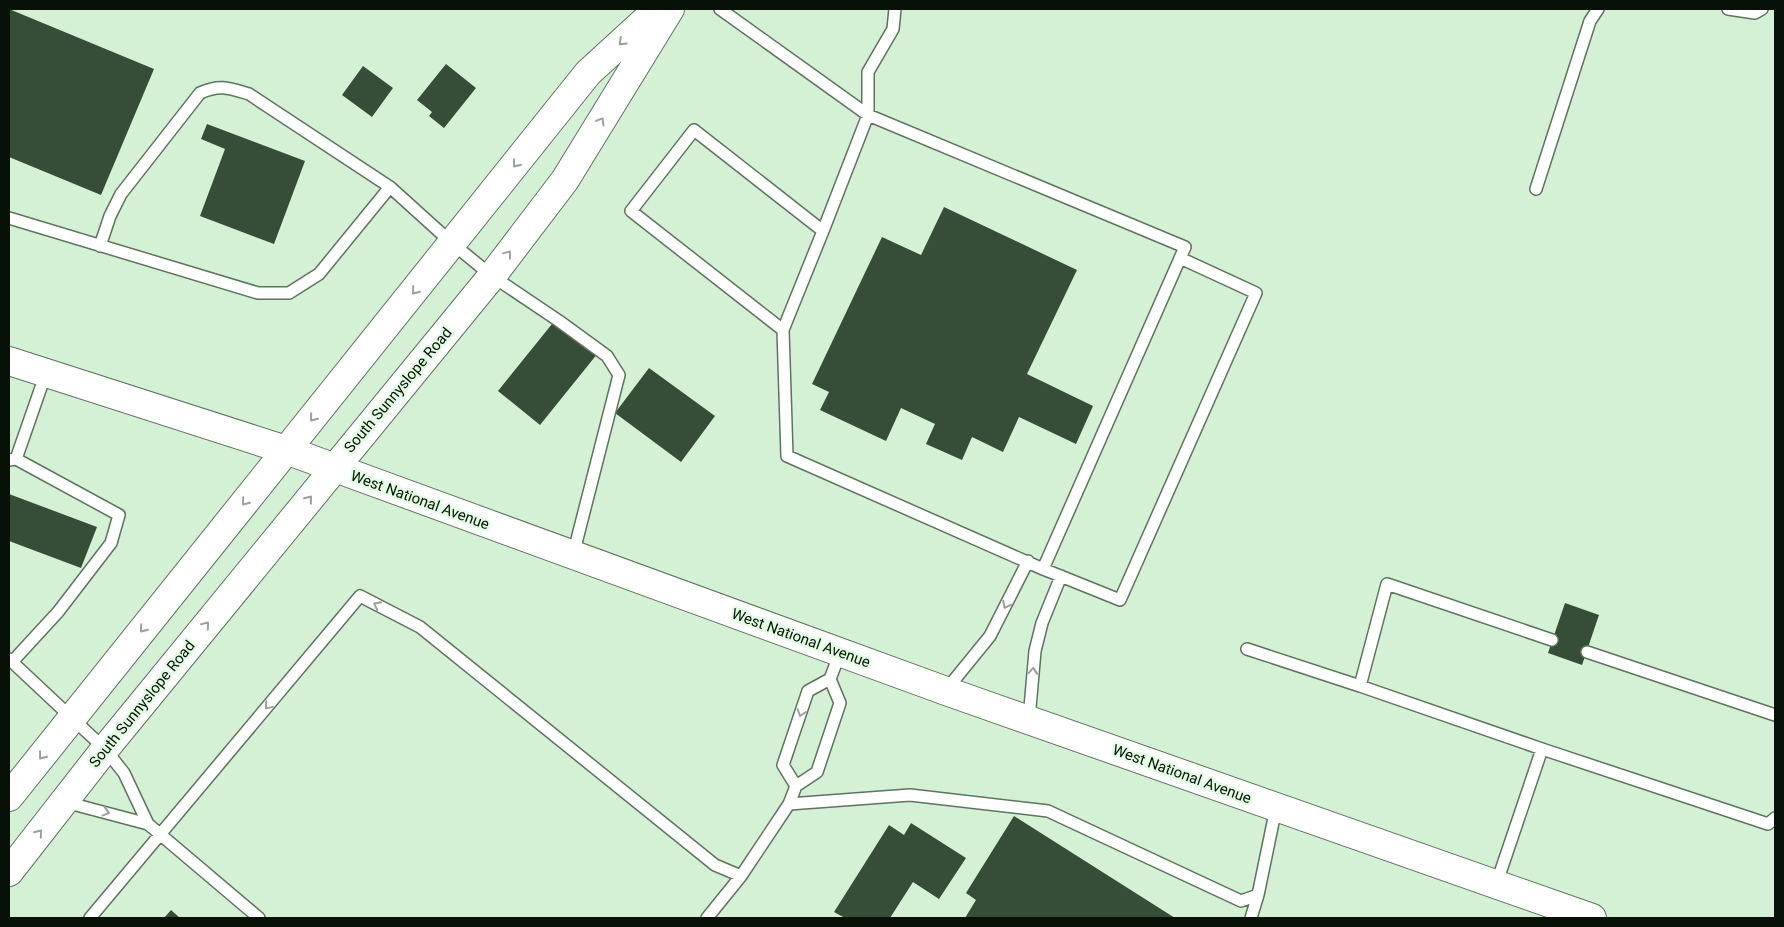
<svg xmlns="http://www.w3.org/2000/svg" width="1784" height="927" font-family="Roboto,sans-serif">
	<rect width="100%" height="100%" fill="#d4f1d5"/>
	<!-- building -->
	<path fill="#364e37" d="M9 9 154 69 101 195 9 157Z
		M446 64 476 88 444 128 429 116 432 112 417 100Z
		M363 66 393 88 372 117 342 95Z
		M207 124 305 161 274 244 200 216 225 149 201 139Z
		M944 207 1077 270 1027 374 1093 406 1076 444 1019 417 1003 452 972 437 962 460 926 444 935 424 901 408 886 441 820 410 829 392 812 384 882 237 921 255Z
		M556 319 598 353 540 425 498 391Z
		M649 368 715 416 681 462 615 413Z
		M9 494 97 527 81 568 9 541Z
		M1565 603 1599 615 1582 665 1548 653Z
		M1014 816 1175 918H965L976 900 966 893Z
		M911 823 966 858 939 899 913 882 890 918H845L834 912 889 825 904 835Z
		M171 910 180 918H164Z"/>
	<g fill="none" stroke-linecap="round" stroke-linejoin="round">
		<defs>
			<path id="service" d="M720 9 868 115 1185 247 1043 569
				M1728 9 1755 13 1762 9
				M1536 189 1590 21 1598 9
				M9 218 258 293H289L319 274 390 187
				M823 231 868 115V72L893 29 895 9
				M100 246 110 216 121 194 200 93C220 84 229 88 249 94L390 187 453 244 492 276 559 321 607 356 619 375 573 555
				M783 330 823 231 694 130 631 211 783 330 787 456 1043 569 1120 600 1256 293 1180 258
				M9 460 16 459 46 373
				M1552 640 1387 584 1360 686 1542 749 1768 824 1775 818
				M1247 649 1360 686
				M1587 652 1775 715
				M9 659 105 749 124 773 148 824
				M12 662 58 612 111 543 119 515 16 459
				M946 690 990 636 1028 561
				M1029 719 1035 651 1042 623 1061 576
				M796 786 783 765 808 691 830 679 840 653
				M65 802 148 824 259 918
				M789 804 796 786 817 772 840 703 830 679
				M1496 885 1542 749
				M90 918 360 596 420 627 715 865 741 876 789 804 910 795 1048 811 1241 901 1258 895 1276 808
				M707 918 741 876
				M1251 918 1258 895"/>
			<path id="tertiary" d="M9 797 588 73 658 9
				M9 872 105 749 492 276 565 180 670 9"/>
			<path id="secondary" d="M9 361 286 450 946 691 1592 918"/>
		</defs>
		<!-- service casing -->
		<use href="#service" stroke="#5c755c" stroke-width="14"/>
		<!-- tertiary casing -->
		<use href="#tertiary" stroke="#5c755c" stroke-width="30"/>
		<!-- secondary casing -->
		<use href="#secondary" stroke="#5c755c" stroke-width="30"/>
		<!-- service -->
		<use href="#service" stroke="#fff" stroke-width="11"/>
		<!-- tertiary -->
		<use href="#tertiary" stroke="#fff" stroke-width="28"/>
		<!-- secondary -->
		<use href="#secondary" stroke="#fff" stroke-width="28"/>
	</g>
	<!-- one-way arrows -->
	<defs><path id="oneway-chevron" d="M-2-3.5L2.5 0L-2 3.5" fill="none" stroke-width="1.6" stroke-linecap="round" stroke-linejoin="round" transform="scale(1.25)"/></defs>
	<g stroke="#9ca09c">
		<use href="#oneway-chevron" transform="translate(622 42) rotate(137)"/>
		<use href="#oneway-chevron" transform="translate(601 121) rotate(-59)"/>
		<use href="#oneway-chevron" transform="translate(516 164) rotate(128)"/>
		<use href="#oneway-chevron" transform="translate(508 254) rotate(-53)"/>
		<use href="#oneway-chevron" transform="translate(415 291) rotate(129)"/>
		<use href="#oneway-chevron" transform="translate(313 418) rotate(129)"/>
		<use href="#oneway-chevron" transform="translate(309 499) rotate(-51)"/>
		<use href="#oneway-chevron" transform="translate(245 502) rotate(129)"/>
		<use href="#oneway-chevron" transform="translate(377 605) rotate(-153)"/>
		<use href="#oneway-chevron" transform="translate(1006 605) rotate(117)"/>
		<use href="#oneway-chevron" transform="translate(206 625) rotate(-51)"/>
		<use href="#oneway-chevron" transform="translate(143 629) rotate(129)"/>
		<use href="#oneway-chevron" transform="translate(1033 671) rotate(-85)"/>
		<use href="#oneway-chevron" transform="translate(268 706) rotate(130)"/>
		<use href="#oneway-chevron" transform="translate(801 713) rotate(108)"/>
		<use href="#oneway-chevron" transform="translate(42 756) rotate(128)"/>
		<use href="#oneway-chevron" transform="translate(106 812) rotate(15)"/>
		<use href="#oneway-chevron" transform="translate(39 833) rotate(-52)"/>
	</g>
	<g text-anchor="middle" stroke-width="5" stroke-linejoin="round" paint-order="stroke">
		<!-- street labels -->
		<g font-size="15" fill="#081108" stroke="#e1fee2">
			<text transform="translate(398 390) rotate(-50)" y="5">South Sunnyslope Road</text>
			<text transform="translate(420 500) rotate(20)" y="5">West National Avenue</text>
			<text transform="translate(801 638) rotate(20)" y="5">West National Avenue</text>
			<text transform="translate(142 704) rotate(-51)" y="5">South Sunnyslope Road</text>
			<text transform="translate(1182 774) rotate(20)" y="5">West National Avenue</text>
		</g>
	</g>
	<!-- border -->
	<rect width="1784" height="927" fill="none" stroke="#081108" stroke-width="20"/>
</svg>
